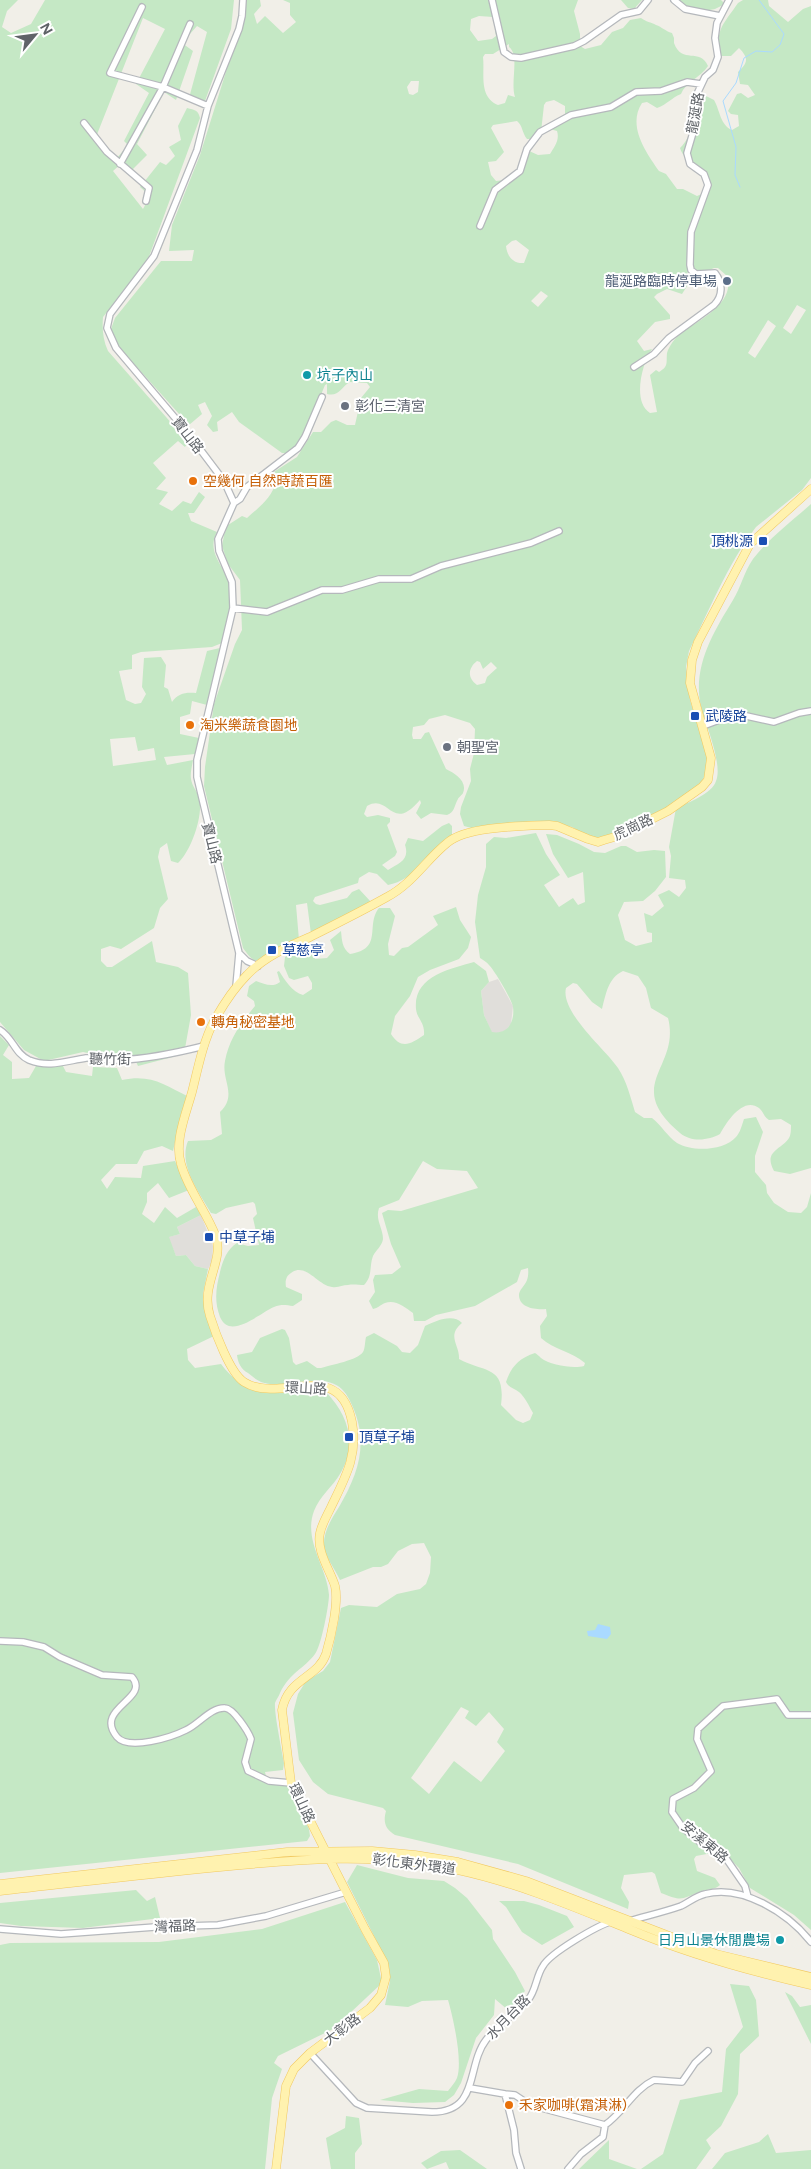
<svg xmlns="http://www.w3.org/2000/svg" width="811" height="2169" font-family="Figtree,'Noto Sans TC',sans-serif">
	<rect width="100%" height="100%" fill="#f1efe8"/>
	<!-- industrial -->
	<path fill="#e0deda" d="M498 979 513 1006 511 1024 506 1030 499 1034 492 1033 484 1015 481 991 489 982Z
		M201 1215 213 1246 212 1262 208 1269 195 1266 186 1255 176 1256 168 1237 180 1234 177 1227Z"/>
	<!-- green -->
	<path fill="#c5e8c5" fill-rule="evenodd" d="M0 0H18L7 11 2 27 11 33 31 24 45 0H234L231 29 205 101 189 98 207 32 197 26 182 43 193 51 176 100 164 92 137 144 147 155 130 172 122 163 113 171 143 209 150 196 140 187 160 162 166 165 175 156 169 147 181 140 178 126 187 108C195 110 198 110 200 118L147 262 103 317C102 329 103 340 108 351L188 442 185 447 178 441 153 463 166 478 156 489 168 492 159 504 172 511 183 501 191 504 199 492 205 497 194 513H188L191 521 217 532C204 555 231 571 232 593 233 605 225 631 222 643L212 647 141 652 132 655V669L119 671 126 700 135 704 141 703 146 694 142 687 144 658 161 657 166 665 164 687 168 689 172 702C178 693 186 692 196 693L207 651 220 648 207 705 192 701 190 714 180 717V734L199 738 195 754 164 757 167 765 193 760C192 766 190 774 191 779 192 786 197 791 199 797 204 815 191 851 178 863L171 861 167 843 160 848 158 857 168 899 160 908 154 928 121 949 110 946 101 949V961L107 967H112L152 941 156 962 178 967 188 973 191 1015 184 1054 138 1066 134 1057 117 1059 83 1052 44 1061 24 1050 0 1022ZM143 18 165 29 136 84 149 93 124 141 128 145 117 158 94 142ZM135 737 138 751 154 748 156 760 113 766 110 739Z
		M244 0H260L261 6 254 14 257 24 265 16 283 33 296 22 290 15V3L283 0H578L574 11 580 34V46L585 49 601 45 612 32 623 28 630 20 641 18C646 22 651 22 656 25 662 27 665 31 672 33L674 38V43C682 65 700 47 708 66 701 77 685 83 681 94 671 98 668 104 657 108L647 102 642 103C627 126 646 152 659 171L666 174 677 189H683L697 196 704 193C711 172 685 165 680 148 693 136 696 114 698 97L706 96 714 100C720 110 720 125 732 130L739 126 738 115 731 114 728 111 737 94 741 93 748 98 755 95 748 85 740 84 738 72C748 63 749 58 739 48L731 56H719C716 28 723 25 738 3L743 0H768L769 6 788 22 803 9 811 6V478L802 490 756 527C728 563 709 611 689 651L686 667 690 700 708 759 707 771 700 785 677 802 612 838 592 839 572 827 552 822 479 830 464 826 460 814 461 807 471 781 470 769 474 753 475 729 470 723 445 715 429 719 424 725 413 727 412 735 413 739H421L425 733 429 732 446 769C454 773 468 781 463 793 463 794 458 798 458 799 454 806 455 812 447 815L431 813 421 819 416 813 421 803 420 800C391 834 390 793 367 806L364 814 367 817 378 815 390 818V822L387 825 397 852 395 856 382 865 388 870C399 863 410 860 405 845L408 838 423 841 442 826 449 823 452 826V835C434 853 414 880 388 885L377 874 369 872 359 878 358 883 315 897 313 901 316 904 320 905 347 898 352 892 359 889 371 902 311 934 307 903 296 905 299 940 262 961C252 962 249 956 243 948L204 786 205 767 214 704 235 644 242 630 240 580 228 564 222 546 224 535 228 525 242 516 247 518C257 509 273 497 275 483L265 479 266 477 297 457 313 432H321L331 422 336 420 347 425H355L361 398 370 387 367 383 350 382C341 387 339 397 327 394V384L325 385 302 441 289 453H282L239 422 232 412 217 422 218 431 213 432 207 425 212 416 205 402 198 405 202 414 189 425 117 345 111 329 115 318 161 261H192L194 250 169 251 172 225 200 155 239 30ZM479 16 493 17 499 27 495 30 496 36 492 39 478 41 470 30 471 19ZM509 44V47C520 55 510 82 515 97L508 95 505 103 498 105C478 97 485 73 483 57L485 54H493ZM411 81H419L418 92 413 95 409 94 407 87ZM554 100 565 106V114L548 125 550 129 557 131C560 140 554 147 550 154L538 155 527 150C518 167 517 180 496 181L491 175 488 162 496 161 504 152 491 128 493 125 517 121C523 126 522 133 527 139H531L541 132 544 105 546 102ZM516 240 529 250 524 263C513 264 507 256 506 246L512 241ZM714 268H718L727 276C736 303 698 321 681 333 675 338 669 346 667 353 666 363 669 366 659 372L656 370 650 375 657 412 650 413C632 402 642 363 652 349L644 351 637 341 655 322 670 319V315L654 297 657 294 667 289 682 294 691 280 687 273 692 270 703 273ZM541 291 548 296 538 307 531 301ZM797 305 806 310 791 334 783 328ZM768 320 776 326 755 358 748 353ZM477 661 480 662 483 669 491 662 497 668 487 677 485 683 477 685C467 678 468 668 477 661Z
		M621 0H642L634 9 628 8Z
		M677 0H721L725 4 715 9 694 13Z
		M811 504V1168L790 1174 774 1171C763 1151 781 1150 789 1138 791 1135 791 1129 791 1125L781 1119 769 1120C764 1117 763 1111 759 1108 743 1096 726 1123 720 1134 709 1140 692 1143 680 1133 622 1084 681 1068 668 1018L651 1008 646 988 638 976 623 971C608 978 606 994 602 1009L592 1002 577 984 573 983 566 988C560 1012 606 1050 618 1068 627 1082 630 1096 635 1112L644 1118H652C662 1126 667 1136 677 1143 692 1152 724 1151 736 1137 740 1133 742 1125 744 1119L756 1117 763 1132 755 1156V1172L766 1185 767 1193 774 1203 788 1212 801 1213 807 1207 811 1193V1930L794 1915 750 1888 739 1868 728 1857 712 1853 696 1856 694 1859 697 1871 715 1878 720 1885C715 1890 708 1889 702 1891 680 1899 684 1902 661 1893L655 1874 652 1872 624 1875 621 1888 629 1902 628 1909 518 1864 395 1835C385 1829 383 1822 386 1811L383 1808 328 1794 313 1782 299 1760 293 1713 298 1694 306 1681 323 1671 330 1662 341 1608 349 1605 377 1607 397 1594 420 1589 426 1584 430 1573 431 1557 424 1543 412 1544 398 1551 388 1564 381 1567H373L340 1580C335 1569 324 1555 324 1546 323 1532 332 1518 339 1507 360 1471 370 1439 349 1399 332 1364 287 1392 261 1382 256 1380 252 1376 248 1373 241 1369 238 1363 237 1355L252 1352 260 1338 282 1329 285 1330 289 1338 293 1362 296 1365 307 1361 317 1368H321C331 1365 358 1360 363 1352 365 1349 365 1341 366 1337L374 1333 397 1346 402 1352 410 1353 418 1345 425 1326C435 1321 453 1313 462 1323 446 1336 460 1345 459 1359 485 1373 506 1365 501 1405L516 1420 523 1423 530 1420 533 1413C529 1406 525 1397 519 1392 514 1388 509 1388 506 1382 511 1367 519 1358 535 1353 537 1354 539 1356 541 1358 550 1365 573 1369 584 1366L585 1363C571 1351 554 1350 541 1338L540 1326 547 1316 546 1309C536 1310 519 1308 519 1295 520 1286 530 1285 528 1268L521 1270 517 1282 475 1306 436 1315 425 1321H414L413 1313C405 1307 395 1299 385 1303 380 1305 378 1308 373 1309L369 1301 375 1292 373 1280 375 1275 392 1274 401 1267 391 1244 382 1213 388 1210 401 1211 478 1188 467 1171 437 1169 423 1161 399 1200 379 1208C375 1220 383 1228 383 1239 382 1246 376 1250 373 1256 369 1266 373 1276 364 1285 359 1285 353 1284 348 1285 342 1285 339 1288 332 1287 318 1286 306 1262 291 1273 286 1276 285 1281 286 1287L302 1294V1300L293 1306C286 1305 281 1304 274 1307 261 1312 230 1341 220 1317 214 1301 216 1288 220 1272 223 1260 227 1249 237 1243L248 1246 259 1245 253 1218 257 1214 255 1204 253 1202 226 1208 216 1214 211 1213C199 1192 178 1165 188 1141L211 1140 222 1134 220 1112C238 1095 221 1080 225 1061 229 1039 241 1023 255 1006L254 1001 247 996 249 986 256 981C265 984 272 988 280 982L277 972 279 971C285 980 292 992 303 995L312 989V983L308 976 294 980 289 978 284 966 285 957 303 949 311 950 315 959 327 958 334 950 330 940 341 931C342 941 342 948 350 954 384 949 365 925 379 908H390L395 916 388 944 389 955 394 956 402 948 408 947 438 925 433 916 456 907 460 920 471 937 468 948 459 959 430 970 418 977 410 996 395 1016 391 1034C401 1050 411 1044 424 1035 425 1022 417 1019 416 1009 413 976 450 969 474 962L486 971 489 982 481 991 484 1015 492 1032C508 1035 515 1021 513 1007 512 1000 495 971 489 965 487 962 483 960 480 958L475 922 478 895 486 867V844L494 837 506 838 536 833 546 854 560 875 544 885 559 907 573 898 578 905 585 902 583 872 568 878 553 854 546 834 557 835 579 844 594 852 605 853 621 846H626L637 852 654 850 665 851 666 877 655 891 643 901 624 902 618 915 625 940 636 946 652 942V933L647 932 644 913 652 916 664 906 658 895 669 890 679 897 686 888 685 880 669 878 671 856 669 847 676 808C687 803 712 794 716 781 723 765 706 725 701 707 692 667 713 633 733 600 741 587 744 572 753 559 769 538 791 522 811 504ZM461 1707 469 1711 465 1718 476 1726 489 1712 504 1729 497 1742 505 1751 481 1782 454 1761 429 1794 411 1778Z
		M0 1036 9 1045 3 1055 12 1062V1079L29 1078 36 1066H63L66 1072 92 1076 93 1067 117 1068 122 1080C152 1074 164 1085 189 1097L182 1111 173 1151 162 1146 144 1151 137 1164H116L101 1180 107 1189 115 1177 141 1178 143 1166 175 1161 189 1190 169 1198 158 1183 147 1193V1202L142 1214 154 1223 165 1207 177 1218 196 1207 201 1215 177 1227 180 1234 169 1237 176 1256 186 1255 195 1266 208 1269 203 1294 214 1336 187 1349 188 1360 195 1368 221 1364C252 1405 281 1388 326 1392 348 1415 358 1444 340 1474 333 1486 319 1497 314 1511 303 1540 327 1567 329 1595 329 1605 321 1647 315 1654 304 1669 290 1672 280 1693 279 1696 276 1700 275 1703 274 1713 282 1751 284 1763L283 1770 265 1772 267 1780 288 1786 309 1829 310 1836 307 1841 0 1873Z
		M357 1865 408 1878 444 1881 455 1888 467 1898 492 1930 493 1939 515 1972 525 1991 508 2010 495 1999 494 2015 476 2038 461 2083 454 2095 445 2102 413 2103 380 2100 419 2089 448 2091C450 2088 455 2083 457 2078 463 2061 453 2017 448 2000L422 2001 408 2007 385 2005 390 1981 389 1966 347 1882Z
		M136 1890 147 1901 155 1897 160 1918 83 1928 21 1926 0 1923V1903Z
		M499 1901H524L539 1905 567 1916 574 1927 542 1945 522 1932 506 1907Z
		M345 1902 377 1960 382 1983 333 2029 278 2056 274 2063 282 2069 272 2098 265 2169H0V1945L10 1943 159 1942 262 1929Z
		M730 1984 749 1986 756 2000 759 2036 740 2054 738 2094 721 2126 706 2140 711 2148 696 2169H641L663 2154 680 2100 722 2092 726 2049 743 2027Z
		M785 1992 792 1996 800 2007 811 2005V2044Z
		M346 2116 359 2118 362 2144 355 2153V2169H331L326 2138 345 2128Z
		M768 2134 776 2153 811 2150V2169H712L725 2153 759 2142Z
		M609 2140V2159L637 2169H579Z
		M460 2150 487 2169H449L446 2162 427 2169 421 2163 441 2151Z"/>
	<!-- water -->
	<path fill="#aadaff" d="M598 1624 610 1627 611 1634 607 1639 588 1636 587 1631 595 1630Z"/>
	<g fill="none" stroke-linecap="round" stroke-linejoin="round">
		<!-- stream -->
		<path stroke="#aadaff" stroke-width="1" d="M740 187 735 175 736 147 723 101 736 83 744 58 756 51 772 52 780 45 784 34 759 0"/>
		<defs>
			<path id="minor" d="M492 0 504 52 511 57 521 58 574 46 584 41 621 15 639 11 648 0
				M674 0 685 9 720 16
				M142 7 110 73 163 87 208 106
				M84 123 107 152 149 188 146 201
				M120 164 163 87 190 24
				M480 226 495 190 520 171 527 149 540 132 571 115 611 107 636 92 661 91 687 82 701 84
				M634 367 654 354 669 338 714 305C723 296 723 283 715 273L696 274 691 270 690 265 691 232 708 185 704 174 690 164 687 153 697 119V94L705 77 713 70 718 57 715 38 717 23 729 0
				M234 503 240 499 247 487 298 448 305 437 322 397
				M233 608 267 612 322 590H342L379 579H411L441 566 531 543 559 531
				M703 726 730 716 742 715 774 722 799 713 811 711
				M239 953 247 961 258 966
				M236 986 239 953 197 777V760L233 608 232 582 219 551 218 539 234 503 224 481 187 432 116 348 107 328 110 314 154 256 197 150 208 106 239 29 242 16 243 0
				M0 1030C13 1038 15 1054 29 1060 49 1068 66 1061 86 1058 97 1057 109 1061 120 1060 149 1059 176 1053 204 1046
				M0 1641 23 1642 44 1647 60 1657 102 1675 132 1677C151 1699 93 1708 117 1737 129 1751 172 1737 186 1730 198 1725 211 1707 225 1708 233 1708 248 1731 251 1739L245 1762 248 1771 269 1781 291 1783
				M748 1897 745 1886 723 1854 702 1844 683 1828 672 1812 673 1799 694 1788 711 1771 697 1739 698 1729 723 1706 777 1699 788 1715H811
				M629 1921C646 1916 664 1912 681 1906 689 1902 696 1896 705 1894 742 1884 788 1913 811 1942
				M0 1929 61 1934 155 1927 218 1925 266 1916 346 1892
				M310 2053 356 2103 367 2108 432 2112C480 2112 466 2066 486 2040 498 2024 515 2015 528 2000 536 1991 536 1976 543 1966 550 1953 598 1925 613 1921
				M470 2088 505 2094 514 2130 516 2153 521 2169
				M505 2094 515 2095 530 2105 605 2125
				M568 2169 581 2154 603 2137 605 2125C624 2112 633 2090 654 2080L682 2082 695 2063 708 2051"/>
			<path id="major" d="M0 1884 287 1852 372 1851 415 1855 458 1862 526 1881 716 1954 811 1977
				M0 1891C73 1883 147 1874 220 1867 300 1859 379 1852 458 1870 518 1883 574 1907 631 1930 689 1954 749 1971 811 1985
				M276 2169 286 2086 294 2069 310 2053 370 2008 381 1995 386 1977 384 1963 365 1929 291 1783 282 1710C288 1678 318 1678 326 1654 331 1637 339 1603 335 1586 330 1570 316 1551 320 1533 322 1523 328 1514 332 1505 346 1476 358 1455 352 1422 339 1356 280 1405 244 1382 230 1373 215 1332 210 1316 200 1285 224 1262 216 1237 207 1212 188 1190 181 1164 174 1142 186 1114 192 1092 198 1068 203 1042 214 1021 223 1005 234 988 247 975 264 957 287 947 310 937 336 924 362 911 387 897 412 884 426 860 447 843 466 826 523 826 549 825L557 826 588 839 598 842 604 840 618 836 668 811 702 787 708 780 711 758 690 683 692 660 698 642 750 544 811 489"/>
		</defs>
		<!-- minor casing -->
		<use href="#minor" stroke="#b5b8bc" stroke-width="8"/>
		<!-- major casing -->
		<use href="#major" stroke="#f2c960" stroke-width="9"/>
		<!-- minor -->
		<use href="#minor" stroke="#fff" stroke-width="5.5"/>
		<!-- major -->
		<use href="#major" stroke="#fff2af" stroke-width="8"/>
	</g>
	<!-- markers -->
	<circle fill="#5c6f8a" stroke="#fff" stroke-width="2" cx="727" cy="281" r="5"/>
	<g fill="#0f9aa8" stroke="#fff" stroke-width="2">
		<circle cx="307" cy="375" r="5"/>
		<circle cx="780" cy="1940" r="5"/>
	</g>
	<g fill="#6b7280" stroke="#fff" stroke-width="2">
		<circle cx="345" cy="406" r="5"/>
		<circle cx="447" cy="747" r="5"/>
	</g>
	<g fill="#e8710a" stroke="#fff" stroke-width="2">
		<circle cx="193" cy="481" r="5"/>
		<circle cx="190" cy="725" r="5"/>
		<circle cx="201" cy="1022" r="5"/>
		<circle cx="509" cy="2105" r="5"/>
	</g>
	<g fill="#1a4fb4" stroke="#fff" stroke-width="2">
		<rect x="758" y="536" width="10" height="10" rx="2.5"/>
		<rect x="690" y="711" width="10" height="10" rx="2.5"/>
		<rect x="267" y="945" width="10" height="10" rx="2.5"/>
		<rect x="204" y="1232" width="10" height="10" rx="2.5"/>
		<rect x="344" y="1432" width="10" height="10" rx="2.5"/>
	</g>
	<g text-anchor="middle" stroke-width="4" stroke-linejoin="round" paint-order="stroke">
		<!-- street labels -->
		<g font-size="14" fill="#5f6368" stroke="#fff">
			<text transform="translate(695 113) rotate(-80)" y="5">龍涎路</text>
			<text transform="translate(188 435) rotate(52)" y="5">寶山路</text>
			<text transform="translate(633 827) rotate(-25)" y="5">虎崗路</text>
			<text transform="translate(212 843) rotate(76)" y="5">寶山路</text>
			<text transform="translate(110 1059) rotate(1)" y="5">聽竹街</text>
			<text transform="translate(306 1388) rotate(3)" y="5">環山路</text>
			<text transform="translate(302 1803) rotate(65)" y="5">環山路</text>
			<text transform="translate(705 1842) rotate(40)" y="5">安溪東路</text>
			<text transform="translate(414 1864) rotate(7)" y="5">彰化東外環道</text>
			<text transform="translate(175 1926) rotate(-2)" y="5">灣福路</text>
			<text transform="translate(508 2017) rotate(-46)" y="5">水月台路</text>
			<text transform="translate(342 2029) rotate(-37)" y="5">大彰路</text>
		</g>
		<!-- service labels -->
		<g font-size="14" fill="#4e5e75" stroke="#fff" text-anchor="end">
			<text x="717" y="286">龍涎路臨時停車場</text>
		</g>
		<!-- culture labels -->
		<g font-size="14" fill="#0d838f" stroke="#fff" text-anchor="start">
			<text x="317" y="380">坑子內山</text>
			<text x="770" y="1945" text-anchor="end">日月山景休閒農場</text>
		</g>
		<!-- worship labels -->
		<g font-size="14" fill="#5b616d" stroke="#fff" text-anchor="start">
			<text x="355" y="411">彰化三清宮</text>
			<text x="457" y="752">朝聖宮</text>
		</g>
		<!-- food labels -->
		<g font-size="14" fill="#c56008" stroke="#fff" text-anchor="start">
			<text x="203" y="486">空幾何 自然時蔬百匯</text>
			<text x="200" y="730">淘米樂蔬食園地</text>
			<text x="211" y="1027">轉角秘密基地</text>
			<text x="519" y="2110">禾家咖啡(霜淇淋)</text>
		</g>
		<!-- transit labels -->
		<g font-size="14" fill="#164399" stroke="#fff" text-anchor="start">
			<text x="753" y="546" text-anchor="end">頂桃源</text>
			<text x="705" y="721">武陵路</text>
			<text x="282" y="955">草慈亭</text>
			<text x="219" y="1242">中草子埔</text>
			<text x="359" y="1442">頂草子埔</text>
		</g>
	</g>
	<!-- north arrow -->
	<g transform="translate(35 35) rotate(61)" stroke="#ffffff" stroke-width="4" paint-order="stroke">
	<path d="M0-4L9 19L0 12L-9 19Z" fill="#5f6368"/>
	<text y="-8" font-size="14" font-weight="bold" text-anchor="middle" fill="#5f6368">N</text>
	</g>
</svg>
